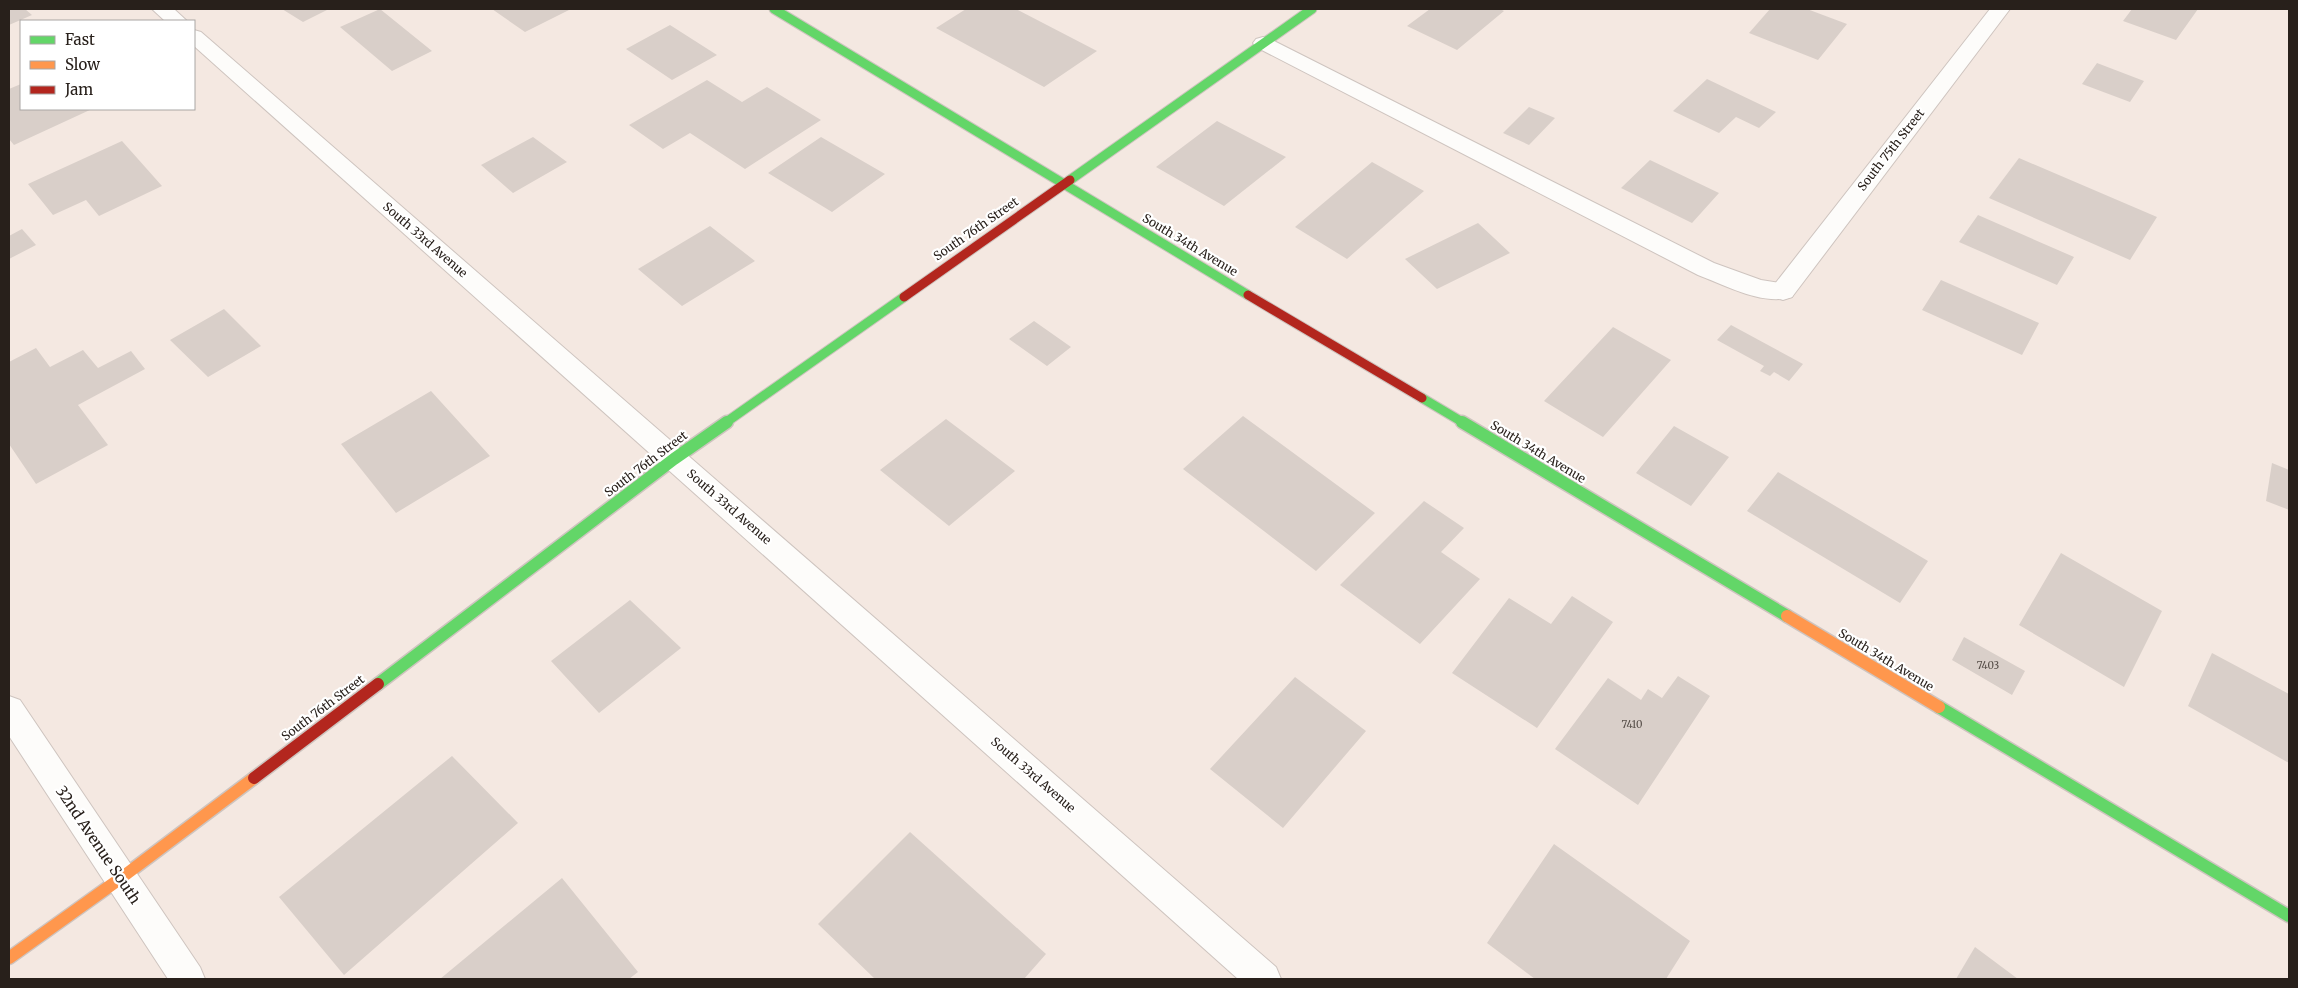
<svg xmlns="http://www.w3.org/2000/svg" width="2298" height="988" font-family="Merriweather,serif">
	<rect width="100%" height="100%" fill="#f4e8e1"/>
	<!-- building -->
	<path fill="#d9cfc9" d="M9 9H25L32 15 9 25Z
		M282 9H329L303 22Z
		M380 9 432 51 392 71 340 27Z
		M492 9H571L525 32Z
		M966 9H1016L1097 51 1044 87 936 28Z
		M1430 9H1500L1504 11 1457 50 1407 26Z
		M1770 9H1807L1847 24 1818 60 1749 33Z
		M2132 9H2198L2176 40 2123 21Z
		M670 25 717 55 672 80 626 49Z
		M2097 63 2144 81 2130 102 2082 84Z
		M1707 79 1776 112 1759 128 1736 117 1719 133 1673 111Z
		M707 80 742 102 767 87 821 120 745 169 690 133 663 149 629 125Z
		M21 84V109H92L14 145 9 139V89Z
		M1529 107 1555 118 1529 145 1503 133Z
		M1217 121 1286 157 1224 206 1156 167Z
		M533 137 567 162 513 193 481 165Z
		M821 137 885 174 832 212 768 173Z
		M122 141 162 186 99 216 86 200 53 215 28 184Z
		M2019 158 2157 217 2130 260 1989 198Z
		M1650 160 1719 193 1692 223 1621 188Z
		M1372 162 1424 191 1347 259 1295 227Z
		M1978 215 2074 257 2057 285 1959 242Z
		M1478 223 1510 253 1437 289 1405 259Z
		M710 226 755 261 682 306 638 269Z
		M22 229 36 245 9 259V236Z
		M1941 280 2039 323 2022 355 1922 310Z
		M224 309 261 346 208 377 170 340Z
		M1034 321 1071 347 1047 366 1009 339Z
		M1731 325 1803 364 1789 381 1774 372 1770 376 1760 371 1764 366 1717 340Z
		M1613 327 1671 360 1603 437 1544 401Z
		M36 348 50 367 83 350 98 368 131 351 145 369 78 405 108 445 36 484 9 444V362Z
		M431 391 490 456 396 513 341 444Z
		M1243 416 1375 513 1316 571 1183 469Z
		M946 419 1015 471 949 526 880 470Z
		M1674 426 1729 457 1691 506 1636 473Z
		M2272 463 2289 470V510L2266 501Z
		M1778 472 1928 561 1900 603 1747 511Z
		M1424 501 1464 528 1441 552 1480 579 1420 644 1340 585Z
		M2061 553 2162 611 2124 687 2019 625Z
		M1572 596 1613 622 1537 728 1452 673 1509 598 1551 624Z
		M630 600 681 648 599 713 551 661Z
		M1964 637 2025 671 2012 695 1952 660Z
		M2212 653 2289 694V763L2188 706Z
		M1678 676 1710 696 1638 805 1555 749 1608 678 1641 700 1648 689 1662 698Z
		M1295 677 1366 731 1283 828 1210 769Z
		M452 756 518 823 344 975 279 897Z
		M910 832 1046 954 1024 979H875L818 924Z
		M1554 844 1690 941 1666 979H1535L1487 943Z
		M562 878 638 972 629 979H440Z
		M1975 947 2018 979H1956Z"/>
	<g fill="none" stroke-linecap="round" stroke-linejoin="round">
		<defs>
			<path id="lane" d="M1263 37 1270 39 1714 263 1761 280 1792 285 1795 291 1792 297C1762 306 1725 285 1698 275L1256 47 1253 43 1256 39Z"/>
			<path id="street" d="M152 9H174L187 21H165Z
				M1990 9H2010L1792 297 1783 300 1774 297 1771 291 1774 285Z
				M194 30 201 32 1276 967 1281 979H1238L194 46Z
				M9 696 20 700 200 967 205 979H168L9 736Z"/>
			<path id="fast-far1" d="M774 9 1248 295
				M1070 180 1312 9
				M1422 398 1464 423
				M725 423 904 297"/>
			<path id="fast" d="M1462 422 1787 616
				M378 684 674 459 727 422
				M1939 707 2289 916"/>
			<path id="slow" d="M1787 616 1939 707
				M9 958 121 878 254 778"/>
			<path id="jam-far1" d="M1248 295 1422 398
				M904 297 1070 180"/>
			<path id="jam" d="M254 778 378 684"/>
		</defs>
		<!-- lane casing -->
		<use href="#lane" stroke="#cec4bf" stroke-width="2"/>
		<!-- street casing -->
		<use href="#street" stroke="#cec4bf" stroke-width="2"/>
		<!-- fast-far1 casing -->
		<use href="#fast-far1" stroke="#cec4bf" stroke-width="11"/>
		<!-- fast casing -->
		<use href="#fast" stroke="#cec4bf" stroke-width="15"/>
		<!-- slow casing -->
		<use href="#slow" stroke="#cec4bf" stroke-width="15"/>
		<!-- jam-far1 casing -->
		<use href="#jam-far1" stroke="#cec4bf" stroke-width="11"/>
		<!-- jam casing -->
		<use href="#jam" stroke="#cec4bf" stroke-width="15"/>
		<!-- lane -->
		<use href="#lane" fill="#fdfcfa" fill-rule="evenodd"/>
		<!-- street -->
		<use href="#street" fill="#fdfcfa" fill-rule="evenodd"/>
		<!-- fast-far1 -->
		<use href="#fast-far1" stroke="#63d668" stroke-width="9"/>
		<!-- fast -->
		<use href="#fast" stroke="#63d668" stroke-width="12"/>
		<!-- slow -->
		<use href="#slow" stroke="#ff974d" stroke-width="12"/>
		<!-- jam-far1 -->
		<use href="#jam-far1" stroke="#b3261e" stroke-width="9"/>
		<!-- jam -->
		<use href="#jam" stroke="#b3261e" stroke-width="12"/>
	</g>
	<g text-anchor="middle" stroke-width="4.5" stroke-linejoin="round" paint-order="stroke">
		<!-- number labels -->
		<g font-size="10" fill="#564e48">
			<text x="1988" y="669">7403</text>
			<text x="1632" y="728">7410</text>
		</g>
		<!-- street labels -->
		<g font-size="12" fill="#28201b" stroke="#fff">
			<text transform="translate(1891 150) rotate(-52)" y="4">South 75th Street</text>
			<text transform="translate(976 229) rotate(-35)" y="4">South 76th Street</text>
			<text transform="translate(425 240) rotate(41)" y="4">South 33rd Avenue</text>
			<text transform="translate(1190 245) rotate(31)" y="4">South 34th Avenue</text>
			<text transform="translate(1538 452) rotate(31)" y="4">South 34th Avenue</text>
			<text transform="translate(646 464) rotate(-37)" y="4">South 76th Street</text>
			<text transform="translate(729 507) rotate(41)" y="4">South 33rd Avenue</text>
			<text transform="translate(1886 660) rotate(31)" y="4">South 34th Avenue</text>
			<text transform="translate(323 708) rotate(-37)" y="4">South 76th Street</text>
			<text transform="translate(1033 775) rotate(41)" y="4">South 33rd Avenue</text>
		</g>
		<!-- near-street labels -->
		<g font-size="15" fill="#28201b" stroke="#fff">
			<text transform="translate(98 845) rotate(56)" y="5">32nd Avenue South</text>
		</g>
	</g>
	<!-- border -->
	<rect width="2298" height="988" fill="none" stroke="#28201b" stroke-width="20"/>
	<!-- legend -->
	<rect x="20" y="20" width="175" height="90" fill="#ffffff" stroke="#a9a6a4"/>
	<rect x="30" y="36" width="25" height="8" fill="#63d668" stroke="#a9a6a4"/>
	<text x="65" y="45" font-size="15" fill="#28201b">Fast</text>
	<rect x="30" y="61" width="25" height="8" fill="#ff974d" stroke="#a9a6a4"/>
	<text x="65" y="70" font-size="15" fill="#28201b">Slow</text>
	<rect x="30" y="86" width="25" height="8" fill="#b3261e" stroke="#a9a6a4"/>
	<text x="65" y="95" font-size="15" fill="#28201b">Jam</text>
</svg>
